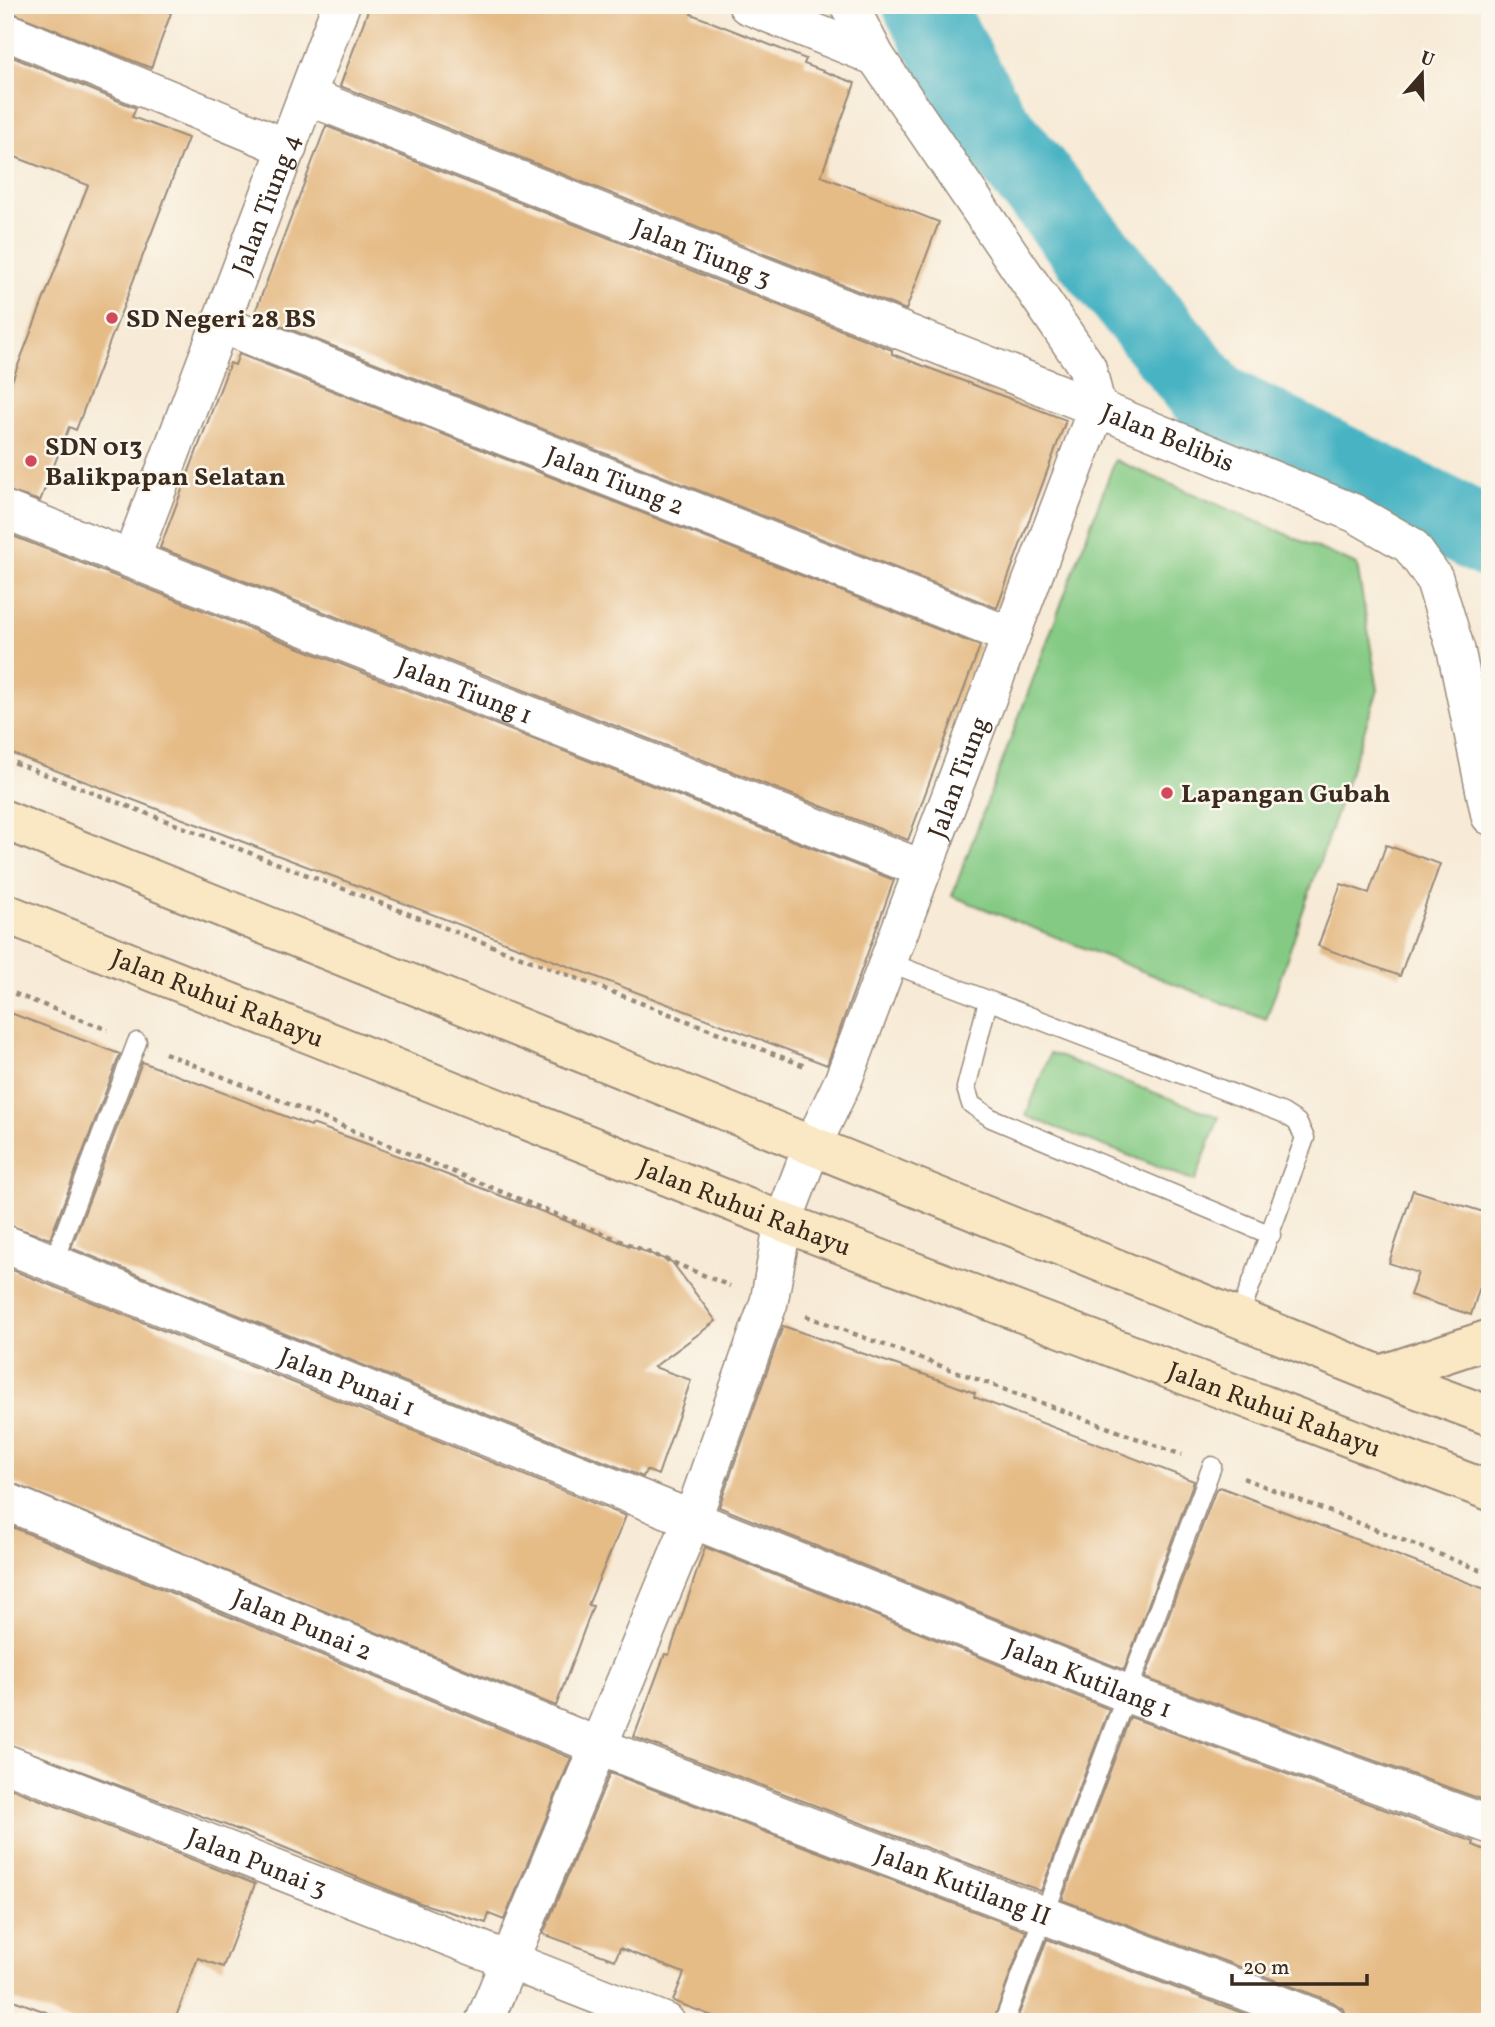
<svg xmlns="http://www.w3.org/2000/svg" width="1495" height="2027" font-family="Vollkorn,serif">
	<rect width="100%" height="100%" fill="#fbf7ec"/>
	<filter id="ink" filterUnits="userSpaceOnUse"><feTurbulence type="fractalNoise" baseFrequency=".0143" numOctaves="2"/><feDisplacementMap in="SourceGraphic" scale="14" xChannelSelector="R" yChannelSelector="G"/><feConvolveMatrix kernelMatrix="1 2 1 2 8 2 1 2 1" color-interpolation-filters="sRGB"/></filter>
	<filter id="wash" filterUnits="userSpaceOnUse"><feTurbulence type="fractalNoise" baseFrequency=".00686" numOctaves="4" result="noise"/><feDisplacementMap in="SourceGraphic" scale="28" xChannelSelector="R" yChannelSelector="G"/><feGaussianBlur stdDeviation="1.57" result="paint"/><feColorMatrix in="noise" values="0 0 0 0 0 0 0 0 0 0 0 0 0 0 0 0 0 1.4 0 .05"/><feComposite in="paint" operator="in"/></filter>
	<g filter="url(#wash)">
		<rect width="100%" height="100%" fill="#f7ead6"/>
		<!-- green -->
		<path fill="#84ca84" stroke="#607a51" stroke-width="2" d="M1115 460 1357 565 1378 690 1266 1020 952 896Z
			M1050 1053 1219 1117 1195 1181 1026 1116Z"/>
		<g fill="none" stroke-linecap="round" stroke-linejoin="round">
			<!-- river -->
			<path stroke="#46b3c3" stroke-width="80" d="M923 5 990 125 1214 402 1490 539"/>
		</g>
		<g id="blocks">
			<!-- building -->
			<path fill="#e5bb86" d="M5 5H151L171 13 151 68 5 10Z
				M370 5H695L691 14 806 59 804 64 855 83 821 176 939 222 906 310 340 86Z
				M5 54 136 108 132 117 188 138 76 430 69 427 40 501 5 490V399L88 185 5 153Z
				M326 126 892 350V354L1066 420 997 608 254 315Z
				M239 354 980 646 908 840 160 548 230 363 235 365Z
				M5 533 894 880 827 1065 5 751Z
				M1386 845 1440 864 1400 976 1318 946 1341 884 1369 893Z
				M5 1011 120 1054 50 1239 5 1224Z
				M142 1062 311 1126 312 1124 370 1145 672 1262 716 1321 654 1367 691 1380 658 1475 646 1470 643 1477 71 1248Z
				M1413 1190 1490 1214V1283L1482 1280 1471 1315 1410 1295 1418 1273 1389 1263Z
				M5 1267 626 1516 588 1605 593 1606 556 1706 5 1480Z
				M783 1326 937 1379 975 1393 974 1397 1194 1481 1124 1670 719 1507Z
				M1220 1487 1490 1591 1489 1802 1145 1678 1216 1489Z
				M5 1524 571 1758 504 1920 489 1914 486 1923 417 1902 271 1842 5 1743Z
				M705 1547 1109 1709 1041 1891 634 1737 665 1654 669 1655Z
				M1130 1717 1474 1842 1473 1845 1490 1852V2022H1347L1343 2009 1333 2002 1062 1900Z
				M610 1773 1026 1931 993 2022H728L673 2001 684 1973 620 1948 615 1960 543 1934Z
				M5 1786 255 1884 223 1967 198 1958 174 2022H73L5 1997Z
				M1047 1939 1266 2022H1016Z"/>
		</g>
	</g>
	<g filter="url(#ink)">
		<use href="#blocks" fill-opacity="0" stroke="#998a7a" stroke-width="2"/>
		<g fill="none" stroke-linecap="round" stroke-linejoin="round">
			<defs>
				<path id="service" d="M888 962 1283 1113 1297 1122 1305 1138 1239 1317
					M988 1001 966 1088 971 1104 991 1118 1271 1235
					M53 1263 137 1042
					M1004 2022 1212 1466"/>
				<g id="minor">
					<path d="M747 5 876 57"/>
					<path d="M849 5 876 57 1087 367 1097 408"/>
					<path d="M5 31 288 148"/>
					<path id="s1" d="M307 96 1097 408 1354 513 1410 545 1434 578 1456 650 1490 816"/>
					<path id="s2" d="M220 324 1011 636"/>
					<path id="s3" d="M5 510 923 869"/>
					<path id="s4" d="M131 559 341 5"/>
					<path id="s5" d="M5 1244 1128 1694 1490 1825"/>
					<path id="s6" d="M5 1501 600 1747 1326 2022"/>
					<path id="s7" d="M5 1763 666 2022"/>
					<path id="s8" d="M484 2022 692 1520 769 1302 783 1222 812 1146 843 1081 1097 408"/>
				</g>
				<g id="secondary">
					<path d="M5 820 1380 1375 1490 1416"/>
					<path id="s9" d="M5 913 783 1222 1490 1491"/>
					<path d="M1380 1375 1490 1339"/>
				</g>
			</defs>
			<!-- service casing -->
			<use href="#service" stroke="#998a7a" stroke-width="21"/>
			<!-- minor casing -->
			<use href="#minor" stroke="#998a7a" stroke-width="40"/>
			<!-- secondary casing -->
			<use href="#secondary" stroke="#998a7a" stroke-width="42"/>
			<!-- path -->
			<path stroke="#998a7a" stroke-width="4.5" stroke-dasharray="5 5" stroke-linecap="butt" d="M5 759 805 1066
				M5 990 108 1030
				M165 1053 730 1286
				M806 1316 1182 1455
				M1243 1478 1490 1574"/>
			<!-- service -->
			<use href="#service" stroke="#fff" stroke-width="18"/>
			<!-- minor -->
			<use href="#minor" stroke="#fff" stroke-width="37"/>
			<!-- secondary -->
			<use href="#secondary" stroke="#fae7c3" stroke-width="38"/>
		</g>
	</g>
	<!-- markers -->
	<g fill="#d1495b" stroke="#fbf7ec" stroke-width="2.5">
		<circle cx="112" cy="318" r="7"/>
		<circle cx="31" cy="461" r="7"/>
		<circle cx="1167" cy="793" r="7"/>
	</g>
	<g text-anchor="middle" stroke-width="5" stroke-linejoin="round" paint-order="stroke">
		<!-- street labels -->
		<g font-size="26" fill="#3b2a1e" stroke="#fbf7ec">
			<text dy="9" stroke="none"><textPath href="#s4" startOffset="380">Jalan Tiung 4</textPath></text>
			<text dy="9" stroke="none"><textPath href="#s1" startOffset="425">Jalan Tiung 3</textPath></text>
			<text dy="9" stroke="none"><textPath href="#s1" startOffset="926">Jalan Belibis</textPath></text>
			<text dy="9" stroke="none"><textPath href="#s2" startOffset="425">Jalan Tiung 2</textPath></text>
			<text dy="9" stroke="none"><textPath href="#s3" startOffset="494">Jalan Tiung 1</textPath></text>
			<text dy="9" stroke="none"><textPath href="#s8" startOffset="1334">Jalan Tiung</textPath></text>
			<text dy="9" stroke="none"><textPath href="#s9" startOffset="229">Jalan Ruhui Rahayu</textPath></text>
			<text dy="9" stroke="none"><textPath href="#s9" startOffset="796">Jalan Ruhui Rahayu</textPath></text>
			<text dy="9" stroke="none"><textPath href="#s5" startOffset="369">Jalan Punai 1</textPath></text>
			<text dy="9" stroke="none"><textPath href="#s9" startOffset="1363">Jalan Ruhui Rahayu</textPath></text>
			<text dy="9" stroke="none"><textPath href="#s6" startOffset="322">Jalan Punai 2</textPath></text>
			<text dy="9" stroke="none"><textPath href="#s5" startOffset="1167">Jalan Kutilang 1</textPath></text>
			<text dy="9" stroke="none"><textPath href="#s7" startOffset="271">Jalan Punai 3</textPath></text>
			<text dy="9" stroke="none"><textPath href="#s6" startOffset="1032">Jalan Kutilang II</textPath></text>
		</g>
		<!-- poi labels -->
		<g font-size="26" font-weight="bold" fill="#3b2a1e" stroke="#fbf7ec" text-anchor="start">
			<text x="126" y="327">SD Negeri 28 BS</text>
			<text x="45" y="455">SDN 013<tspan x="45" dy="30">Balikpapan Selatan</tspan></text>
			<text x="1181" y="802">Lapangan Gubah</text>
		</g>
	</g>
	<!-- margin -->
	<rect width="1495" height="2027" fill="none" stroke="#fbf7ec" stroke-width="28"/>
	<!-- north arrow -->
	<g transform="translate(1422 74) rotate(20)" stroke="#fbf7ec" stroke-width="5" paint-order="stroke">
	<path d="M0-5L12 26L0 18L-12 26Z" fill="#3b2a1e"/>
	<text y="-10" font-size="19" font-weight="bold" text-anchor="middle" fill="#3b2a1e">U</text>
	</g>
	<!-- scale -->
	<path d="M1232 1974v10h135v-10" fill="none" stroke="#3b2a1e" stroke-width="3.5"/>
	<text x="1243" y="1974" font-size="21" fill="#3b2a1e" stroke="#fbf7ec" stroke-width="5" paint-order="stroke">20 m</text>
</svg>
